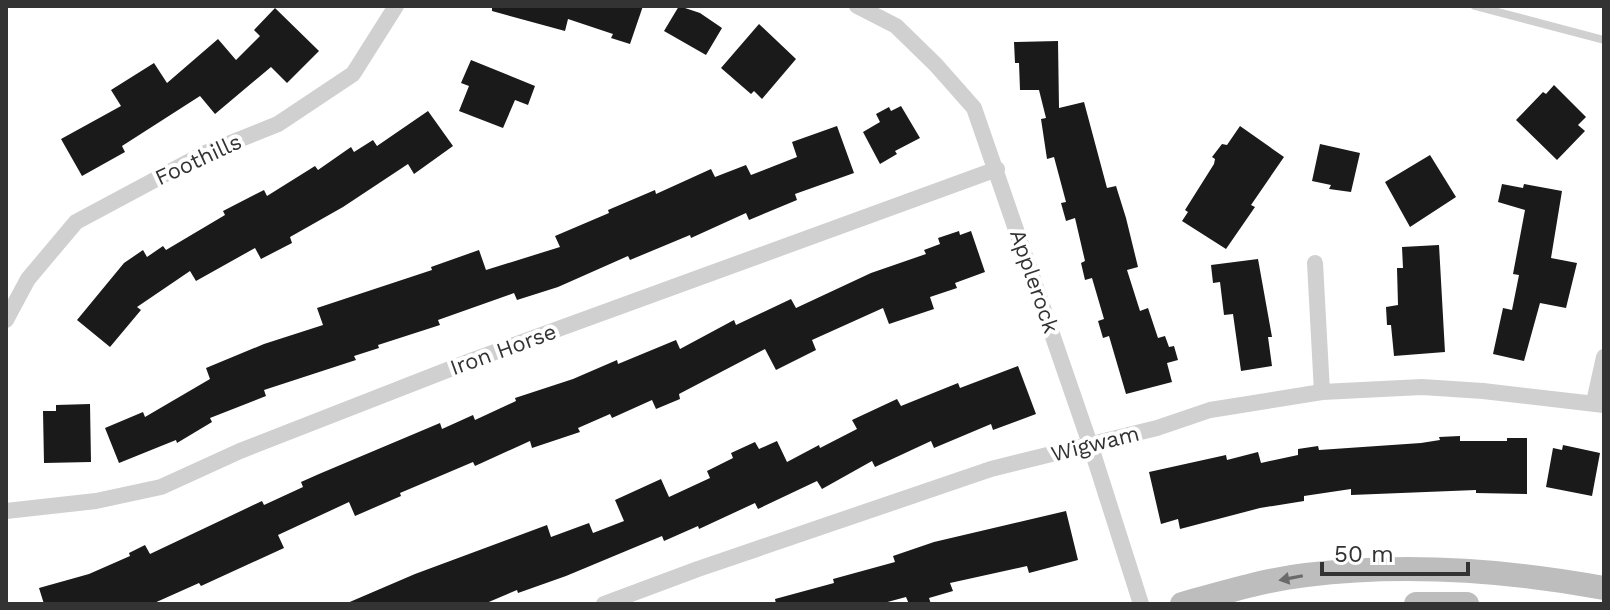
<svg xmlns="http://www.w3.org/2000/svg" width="1610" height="610" font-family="'Work Sans',sans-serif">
	<rect width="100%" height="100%" fill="#fff"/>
	<!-- building -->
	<path fill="#1a1a1a" d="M492 6H643L630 44 611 38 613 34 568 19 565 31 492 11Z
		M679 6 700 13 722 28 706 55 664 31Z
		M275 8 319 51 287 83 271 67 215 114 200 96 122 146 125 152 82 176 61 139 121 106 111 90 154 63 167 83 218 39 236 60 260 36 254 30Z
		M759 24 796 59 762 99 754 91 751 94 721 68Z
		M1058 41 1059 108 1084 102 1107 188 1116 186 1126 218 1138 267 1127 270 1140 311 1148 308 1158 338 1165 336 1169 347 1174 346 1178 360 1167 363 1172 382 1126 394 1109 336 1103 338 1098 321 1104 319 1092 278 1085 280 1081 263 1085 261 1075 218 1066 221 1061 203 1066 202 1054 157 1047 159 1041 119 1046 118 1039 90H1020L1019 63H1015L1014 42Z
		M471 60 535 86 528 105 515 100 503 128 459 111 469 86 461 83Z
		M1554 85 1586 117 1578 125 1585 131 1557 160 1516 120 1543 92 1546 94Z
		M901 106 920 138 895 151 897 154 880 164 863 132 880 122 876 114 889 107 891 111Z
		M428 111 453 146 414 174 408 164 343 207 290 237 292 243 261 259 255 248 196 281 190 271 137 307 141 310 110 347 77 320 124 263 143 250 147 257 163 246 166 250 225 215 223 211 264 190 267 196 315 166 318 170 351 147 354 152 373 140 377 146Z
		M837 126 854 173 795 194 797 200 749 220 746 213 691 238 690 235 630 260 628 256 558 287 517 300 514 293 438 320 440 325 378 345 379 348 354 356 356 360 264 390 266 396 210 418 212 422 177 443 176 440 119 463 105 428 143 412 145 417 210 379 206 368 264 344 323 325 317 308 432 270 431 267 479 250 486 270 560 247 555 236 609 213 608 210 655 190 656 194 711 169 715 177 746 165 751 175 797 157 792 142Z
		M1240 126 1284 157 1251 205 1255 207 1226 249 1182 221 1188 212 1185 210 1214 164 1215 159 1212 157 1222 144 1227 145Z
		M1320 144 1360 153 1351 192 1329 189 1331 185 1312 181Z
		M1430 155 1456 197 1410 227 1385 182Z
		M1502 184 1523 188 1524 184 1562 191 1551 258 1577 263 1566 308 1540 303 1524 361 1493 354 1503 308 1512 310 1519 275 1513 274 1525 210 1498 202Z
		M959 231 960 235 971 231 985 272 955 283 957 288 930 297 934 309 889 324 883 308 812 340 816 350 776 370 765 349 679 394 680 399 656 409 652 400 612 418 610 414 578 428 580 432 532 448 530 441 475 466 473 462 400 493 401 496 355 516 349 502 278 535 284 548 201 586 199 583 152 604H44L39 588 89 574 130 556 129 553 145 545 150 554 262 501 264 505 303 487 301 482 319 474 440 423 442 429 473 415 475 420 516 401 515 398 573 379 617 360 618 364 676 340 680 349 734 320 736 325 791 299 796 308 871 273 926 254 924 250 940 244 938 238Z
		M1439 245 1445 352 1394 356 1391 325H1387L1386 307 1398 305 1397 268H1403L1402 247Z
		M1258 259 1272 337H1268L1272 366 1241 371 1233 314 1224 315 1220 282 1213 283 1211 265Z
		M1018 366 1036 414 993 430 991 424 934 448 931 441 875 467 872 461 822 489 817 481 758 509 755 503 699 529 698 526 664 541 662 536 566 576 518 593 517 590 484 604H345L415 574 547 525 551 537 589 523 593 533 624 521 615 500 661 479 669 497 710 478 707 471 733 458 731 453 755 442 759 449 777 441 787 462 819 445 820 448 857 429 852 420 897 399 901 406 958 383 960 388Z
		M90 404 91 462 44 463 43 411H56V405Z
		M1460 436V441H1507V438H1527V494L1476 493V490L1351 495V489L1304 496V501L1260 508 1180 529 1178 519 1161 524 1149 472 1226 455 1227 460 1258 452 1261 463 1298 455V449L1318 446 1319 450 1421 443 1440 440 1439 437Z
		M1563 445 1600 453 1592 496 1546 487 1553 448 1562 450Z
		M1066 511 1078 560 1029 573 1027 566 950 583 953 591 929 598 931 604H909L906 597 880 604H776L775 599 834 583 833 579 895 562 893 556 934 542Z"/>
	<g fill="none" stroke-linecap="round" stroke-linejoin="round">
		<!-- service -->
		<path stroke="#d0d0d0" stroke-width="8" d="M1475 6 1604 40"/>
		<!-- minor -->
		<path stroke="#d0d0d0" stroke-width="16" d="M857 6 896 26 936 65 974 108 1090 444 1141 604
			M1315 263 1322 392
			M6 320 28 279 76 222 203 154 278 124 353 74 396 6
			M1594 402 1604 357
			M6 511 96 501 161 487 240 451 473 360 997 169
			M604 604 698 569 991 469 1157 428 1210 410 1322 392 1422 387 1483 391 1604 405"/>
		<!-- secondary -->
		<path stroke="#bdbdbd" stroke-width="24" d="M1182 604C1222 593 1264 580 1306 575 1405 563 1506 570 1604 588
			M1416 604H1467"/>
	</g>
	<!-- one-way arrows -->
	<defs><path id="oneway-solid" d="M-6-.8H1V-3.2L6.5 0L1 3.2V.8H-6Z" transform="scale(2)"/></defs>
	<use fill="#6a6a6a" href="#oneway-solid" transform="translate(1291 578) rotate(169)"/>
	<g text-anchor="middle" stroke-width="8" stroke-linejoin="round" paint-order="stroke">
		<!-- street labels -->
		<g font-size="22" fill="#333" stroke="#fff">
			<text transform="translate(198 159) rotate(-25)" y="8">Foothills</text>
			<text transform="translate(1035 281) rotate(71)" y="8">Applerock</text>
			<text transform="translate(503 349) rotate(-20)" y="8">Iron Horse</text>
			<text transform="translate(1095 443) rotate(-14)" y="8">Wigwam</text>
		</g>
	</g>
	<!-- border -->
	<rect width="1610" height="610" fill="none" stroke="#333333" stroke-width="16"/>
	<!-- scale -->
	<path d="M1322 562v12h146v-12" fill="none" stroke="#333333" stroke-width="4"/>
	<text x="1334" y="562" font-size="24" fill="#333333" stroke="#ffffff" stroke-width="6" paint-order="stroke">50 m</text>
</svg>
